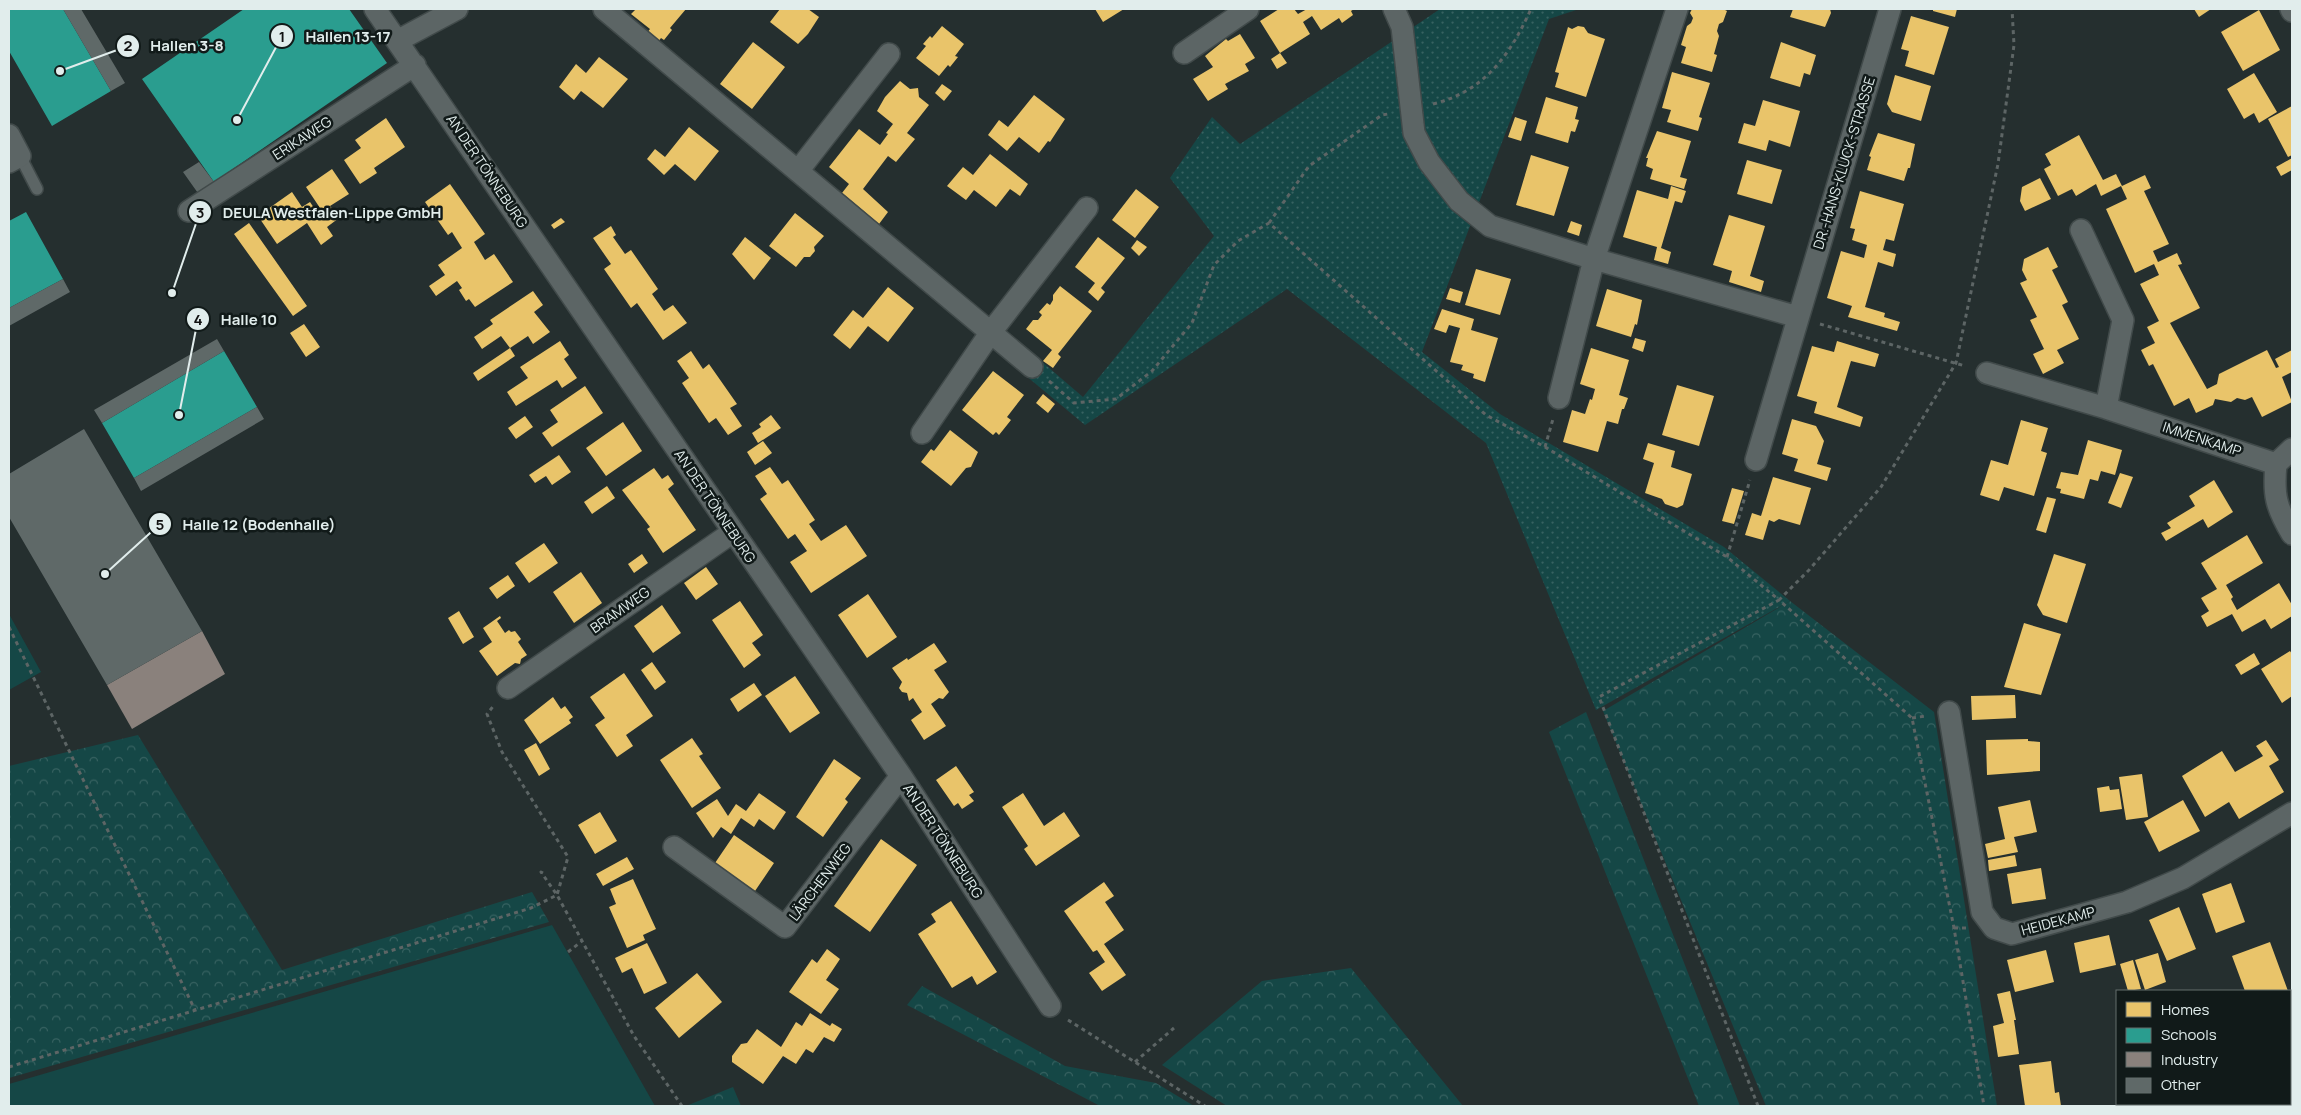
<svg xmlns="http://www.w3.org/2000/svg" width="2301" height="1115" font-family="Manrope,sans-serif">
	<defs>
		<pattern id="green-dots" width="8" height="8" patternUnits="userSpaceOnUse" patternTransform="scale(1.25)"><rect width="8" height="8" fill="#154746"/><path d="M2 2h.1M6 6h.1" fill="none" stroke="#376261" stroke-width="1.8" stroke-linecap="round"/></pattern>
		<pattern id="forest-crowns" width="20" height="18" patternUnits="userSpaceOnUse" patternTransform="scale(1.25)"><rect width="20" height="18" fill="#154746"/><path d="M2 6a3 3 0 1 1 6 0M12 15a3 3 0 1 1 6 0" fill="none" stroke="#376261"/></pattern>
	</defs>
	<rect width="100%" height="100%" fill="#252f2f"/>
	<!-- green -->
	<path fill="url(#green-dots)" d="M1440 9H1579L1549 19 1422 352 1500 414 1724 547 1790 601 1596 710 1486 443 1287 289 1085 425 1001 355 1013 337 1083 397 1214 236 1170 178 1212 117 1240 144Z"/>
	<!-- forest -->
	<path fill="url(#forest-crowns)" d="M1790 601 1934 712 1997 1106H1766L1603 711Z
		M1586 712 1740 1106H1699L1549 732Z
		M138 735 282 970 532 892 549 922 9 1078V766Z
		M1351 968 1463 1106H1227L1162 1065 1262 981Z
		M922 986 1065 1066 1156 1083 1194 1106H1100L907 1005Z
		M733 1087 741 1106H686Z"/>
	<!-- pitch -->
	<path fill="#154746" d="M9 614 41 672 9 690Z
		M552 925 655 1106H9V1084Z"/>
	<!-- homes -->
	<path fill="#e9c46a" d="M636 9H686L670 28 672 30 664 40 661 38 655 46 644 37 650 29 631 14Z
		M780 9H808L819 17 808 34 798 44 770 22Z
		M1095 9H1124L1103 22Z
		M1279 9H1294L1298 14 1307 9H1354L1351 11 1353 15 1342 23 1339 18 1321 30 1312 16 1303 22 1310 34 1280 53 1260 21Z
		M1692 9H1723L1727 11 1723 22 1719 24 1717 31 1719 36 1714 54 1717 55 1712 72 1681 63 1686 47 1681 45 1687 26 1691 23 1693 18 1690 13Z
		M1793 9H1830L1831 13 1825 27 1790 17Z
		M1933 9H1957L1955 17 1933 11Z
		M2194 9H2211L2199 17Z
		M2259 10 2280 50 2243 71 2221 32Z
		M1911 16 1949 27 1934 75 1905 66 1909 51 1901 49Z
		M942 26 964 44 955 56 958 57 950 67 948 65 939 76 916 58 926 46 923 44 930 36 932 38Z
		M1578 26 1584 27 1588 33 1605 39 1586 97 1555 87 1559 73 1555 72 1568 27 1572 29Z
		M1240 34 1255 58 1245 64 1249 71 1225 84 1228 89 1208 101 1193 79 1213 67 1205 56 1226 39 1228 41Z
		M753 42 785 67 752 109 720 84Z
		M1781 42 1816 55 1810 75 1804 73 1800 87 1770 78Z
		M1280 53 1287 63 1277 69 1271 59Z
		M599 57 628 79 603 108 581 91 574 100 559 87 576 64 586 73Z
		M1672 72 1710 83 1699 117 1702 118 1698 131 1667 122 1671 110 1662 108Z
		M2254 73 2277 112 2259 123 2254 113 2244 119 2227 89Z
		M1895 75 1931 86 1921 121 1892 112 1887 104Z
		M900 81 910 89 918 88 919 97 929 105 907 133 915 139 896 162 888 156 863 189 888 212 879 224 842 193 849 184 829 167 859 129 880 145 888 134 886 133 893 124 877 111 885 97Z
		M942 84 952 91 944 101 935 93Z
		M1034 95 1065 119 1050 142 1048 141 1039 153 1019 137 1007 151 988 135 999 120 1008 127Z
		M1546 97 1578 107 1575 119 1579 120 1575 132 1571 131 1568 143 1535 133Z
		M1763 100 1800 111 1790 147 1769 140 1766 151 1738 143 1744 123 1755 126Z
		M2292 106V155L2288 157 2268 119Z
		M1515 117 1527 121 1521 141 1508 137Z
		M386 118 405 147 374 168 377 173 360 184 344 160 361 148 355 140Z
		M689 127 719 151 695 181 675 164 664 175 647 159 655 149 665 157Z
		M1657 131 1691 141 1680 177 1687 179 1684 189 1650 179 1653 169 1646 166 1648 158H1646Z
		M1878 133 1915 144 1910 168H1908L1904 181 1867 170 1871 157 1869 156Z
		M2079 135 2103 180 2116 174 2122 186 2145 175 2151 188 2144 191 2169 244 2153 251 2158 262 2177 253 2182 264 2178 265 2200 308 2170 323 2207 389 2217 384 2219 374 2267 350 2276 368 2279 367 2275 359 2292 350V372L2282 377 2292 402 2262 417 2252 397 2245 400 2237 398 2231 402 2215 399 2213 405 2196 413 2189 398 2174 406 2153 364 2149 366 2141 350 2155 343 2147 327 2159 321 2140 284 2159 275 2154 264 2135 273 2106 209 2127 199 2121 186 2101 196 2096 184 2076 196 2072 189 2058 196 2044 169 2051 165 2045 154Z
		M990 154 1028 184 1020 196 1010 189 996 207 974 190 966 200 947 186 963 167 973 175Z
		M1531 155 1569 167 1554 216 1516 205Z
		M2292 158V170L2281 176 2276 167Z
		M1747 160 1782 170 1772 204 1737 194Z
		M332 169 349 194 330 206 339 218 327 227 333 236 321 245 307 223 277 244 258 216 292 192 302 207 310 202 318 214 322 211 306 187Z
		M2040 178 2051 199 2025 211 2020 201 2022 187Z
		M450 184 485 234 474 242 485 260 494 254 513 282 475 307 469 299 466 301 459 290 462 288 457 281 436 296 429 286 445 275 438 265 462 248 452 232 448 235 425 202Z
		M1671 186 1686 191 1682 203 1675 201 1661 248 1671 252 1668 264 1654 260 1657 247 1623 237 1637 190 1668 199Z
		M1136 189 1159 207 1135 238 1112 220Z
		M1860 191 1904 204 1894 241 1886 239 1883 250 1896 254 1893 267 1878 262 1865 307 1885 313 1884 317 1900 322 1897 331 1848 317 1852 306 1827 298 1841 251 1864 258 1867 245 1852 240 1855 229 1850 228Z
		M795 213 824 236 814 247 815 251 810 257H804L796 267 769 246Z
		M1729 215 1765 226 1750 276 1764 281 1761 292 1729 282 1732 271 1713 265Z
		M561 218 565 222 554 229 551 225Z
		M1571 221 1582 225 1579 236 1567 232Z
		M249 223 307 306 293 316 234 234Z
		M611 226 616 235 613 237 625 254 631 250 658 289 652 294 664 311 673 305 687 323 663 340 637 303 631 308 604 269 611 264 593 238Z
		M745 237 771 258 754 280 732 254Z
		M1098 237 1125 258 1101 288 1105 292 1098 301 1088 292 1095 283 1075 267Z
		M1137 240 1147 247 1139 256 1131 248Z
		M2048 247 2058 267 2052 270 2068 302 2062 305 2079 339 2057 350 2064 363 2043 374 2033 354 2044 349 2030 320 2037 317 2020 283 2027 280 2022 270 2024 259Z
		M1476 269 1511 279 1500 315 1465 305Z
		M1060 286 1092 311 1058 354 1061 357 1053 368 1043 361 1052 350 1026 329 1033 320H1038L1042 315 1039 312 1047 303 1050 305 1053 300V295Z
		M888 287 914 308 888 342 868 326 850 349 833 335 853 310 863 318Z
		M1450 288 1463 292 1460 303 1446 299Z
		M1607 289 1642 300 1637 325 1635 324 1631 337 1596 326Z
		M533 291 543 305 534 312 550 332 533 344 528 336 510 348 501 336 482 349 474 337 493 324 490 320Z
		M1442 309 1474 319 1471 330 1498 338 1485 382 1473 378 1474 374 1461 370 1463 365 1450 362 1460 328 1449 325 1446 333 1434 329Z
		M304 324 320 347 306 357 290 333Z
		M1635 338 1646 341 1643 352 1632 348Z
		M560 341 569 355 564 359 577 378 562 388 557 380 516 406 507 392 528 378 520 367Z
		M1837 341 1879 354 1875 367 1851 361 1837 407 1863 417 1860 427 1814 413 1817 402 1797 396 1812 346 1834 352Z
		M510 348 515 356 478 381 473 373Z
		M1591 348 1629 360 1619 395 1628 398 1624 409H1622L1618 424 1607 421 1598 452 1563 442 1572 410 1585 414 1590 399 1592 400 1595 389 1580 384Z
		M691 351 703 369 709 364 737 404 730 408 742 426 728 435 716 418 709 423 682 383 689 378 677 361Z
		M993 371 1024 395 1007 417 1011 420 999 435 996 432 993 435 962 410Z
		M1677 385 1714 396 1699 446 1662 435Z
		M585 386 603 413 552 447 542 433 558 422 550 410Z
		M1043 394 1055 404 1048 413 1036 403Z
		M771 415 781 428 758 443 752 433 761 427 759 424Z
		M525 416 533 427 516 439 508 428Z
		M1792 419 1816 426 1824 441 1817 464 1831 468 1827 481 1794 471 1798 459 1782 454Z
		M2021 420 2048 428 2041 451 2047 453 2034 496 2004 487 1999 501 1980 495 1991 460 2008 465Z
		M623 422 642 451 606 476 586 448Z
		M950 430 978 452 971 467 966 468 951 486 921 462 931 449 934 451Z
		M2088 440 2122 450 2115 475 2101 471 2098 481 2090 479 2084 499 2060 493 2061 489 2056 488 2061 472 2078 475Z
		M763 441 772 453 755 465 747 452Z
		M1648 443 1675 451 1671 467 1692 474 1683 505 1677 508 1665 504 1662 499 1645 493 1654 463 1643 459Z
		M559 455 571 472 552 485 546 476 535 483 529 475Z
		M770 467 782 484 788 480 815 520 809 524 821 541 846 525 867 556 811 593 790 562 807 551 795 534 788 539 760 499 767 494 755 476Z
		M654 468 662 479 668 475 674 484 668 489 696 530 663 553 647 529 650 527 622 490Z
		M2120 473 2133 477 2121 508 2108 503Z
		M1773 477 1811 488 1800 525 1779 519 1774 522 1769 520 1763 540 1745 535 1752 513 1761 516Z
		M2214 480 2233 512 2208 528 2203 519 2166 541 2161 533 2171 528 2167 523 2195 506 2189 496Z
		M607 486 615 498 592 514 584 502Z
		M1732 488 1744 491 1734 524 1722 521Z
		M2047 497 2056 499 2046 533 2036 530Z
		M2247 535 2263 563 2226 585 2233 597 2231 599 2237 610 2279 583 2292 605V616L2271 629 2265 619 2242 632 2232 614 2207 627 2201 616 2209 611 2201 598 2217 589 2201 563Z
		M544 543 558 563 529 583 515 563Z
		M642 554 648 563 634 573 628 564Z
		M2054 554 2086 564 2067 623 2043 615 2037 605Z
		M706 567 718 584 696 600 684 583Z
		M581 572 602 603 574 623 553 592Z
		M508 575 515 586 497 599 489 588Z
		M868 594 897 637 867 658 838 615Z
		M740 601 763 635 752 643 761 655 744 668 712 620Z
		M662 605 681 633 653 653 634 626Z
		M459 611 474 637 463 644 448 618Z
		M500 616 501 618 497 621 505 633 509 630 511 632 515 631 521 639 518 642 527 655 521 659 520 664 515 663 497 676 479 651 492 642 483 628Z
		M2024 623 2061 634 2041 695 2004 687Z
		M934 643 947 662 934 670 949 692 943 699 939 698 931 704 946 726 924 740 911 720 922 712 913 698 909 701 907 693 902 692 899 688 902 682 892 668 907 658 908 660Z
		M2290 651 2292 654V696L2282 703 2261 669Z
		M2254 653 2260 664 2241 675 2235 665Z
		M652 662 666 682 655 690 641 670Z
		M624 673 653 716 626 735 633 746 617 757 595 725 605 718 590 697Z
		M795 676 820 713 790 733 765 696Z
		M754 683 762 695 738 712 730 699Z
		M2015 695 2016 718 1972 720 1971 696Z
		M553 697 561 709 565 706 573 717 569 720 571 723 540 744 524 720Z
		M692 738 703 754 699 756 721 788 692 808 660 760Z
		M2028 739V741L2040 742V771L1987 775 1986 740Z
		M2266 740 2279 760 2269 766 2284 792 2239 819 2229 802 2205 817 2182 776 2222 751 2235 772 2263 756 2256 746Z
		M536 743 550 769 539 776 524 750Z
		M834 759 861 778 845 799 848 802 823 837 796 817Z
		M956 766 974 792 969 795 974 801 962 809 958 803 954 806 936 780Z
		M2142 774 2148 817 2126 820 2119 777Z
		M2109 786 2110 790 2119 789 2122 809 2100 812 2097 788Z
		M759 793 786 812 774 830 759 819 754 827 741 818 731 834 721 827 713 838 696 813 717 799 728 816 736 804 746 811Z
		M1023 793 1044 826 1064 812 1080 836 1036 866 1024 849 1028 846 1002 807Z
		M2030 800 2037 832 2014 837 2018 852 1988 858 1985 844 2005 839 1998 807Z
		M2183 800 2200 831 2159 852 2144 822Z
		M600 812 617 841 595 854 578 825Z
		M734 835 774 863 755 891 715 863Z
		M881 839 917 865 870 932 834 906Z
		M2015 855 2017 866 1989 871 1988 860Z
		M627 857 634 869 603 886 596 874Z
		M2041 868 2046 899 2012 904 2007 874Z
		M633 879 656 929 643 935 645 940 627 948 609 907 616 904 610 889Z
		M1104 882 1114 896 1105 902 1124 930 1104 944 1126 975 1102 991 1089 973 1105 962 1097 950 1093 952 1064 911Z
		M2231 883 2245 922 2216 933 2202 894Z
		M951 901 997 972 977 985 972 976 952 988 918 934 936 922 931 914Z
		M2179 907 2196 949 2167 961 2149 920Z
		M2109 935 2116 965 2080 973 2074 943Z
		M2270 942 2288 991H2245L2232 956Z
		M647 943 667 983 644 994 632 968 622 973 615 958Z
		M827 949 840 959 826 980 839 989 821 1014 789 992 812 959 817 963Z
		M2046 950 2054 982 2015 992 2007 960Z
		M2158 953 2166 982 2145 990 2135 960Z
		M2133 960 2141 989 2128 991 2120 964Z
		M697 973 722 1002 679 1038 655 1008Z
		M2010 991 2016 1020H2014L2019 1054 1998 1057 1993 1026 2004 1023 1997 994Z
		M810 1013 830 1026 832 1023 842 1029 834 1042 824 1037 813 1053 806 1049 796 1064 783 1056 763 1084 732 1062V1056L741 1044 747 1043 757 1029 781 1047 796 1022 802 1026Z
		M2051 1061 2055 1093 2059 1092 2061 1106H2025L2019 1065Z"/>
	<!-- schools -->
	<path fill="#2a9d8f" d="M9 9H63L111 91 52 126 9 51Z
		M244 9H349L387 63 214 182 142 79Z
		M26 212 63 279 9 308V221Z
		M224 351 257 407 134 478 102 423Z"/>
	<!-- industry -->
	<path fill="#8a817c" d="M202 631 225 674 132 729 107 685Z"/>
	<!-- building -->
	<path fill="#5f6968" d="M63 9H81L125 83 111 91Z
		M199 162 214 182 200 196 183 172Z
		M63 279 70 292 9 326V308Z
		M217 339 224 351 102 423 94 410Z
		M257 407 264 419 141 491 134 478Z
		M84 429 202 631 107 685 9 517V474Z"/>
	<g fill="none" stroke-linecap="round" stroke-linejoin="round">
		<defs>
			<path id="service" d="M20 156 37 189"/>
			<path id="minor" d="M375 9 901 776 1050 1006
				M604 9 1032 367
				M1394 9 1402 27 1414 133 1429 162 1459 201 1490 226 1594 259 1798 317
				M2291 9 2292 11
				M397 41 457 9
				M1184 53 1248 9
				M9 135 20 156 9 162
				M798 171 889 54
				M189 211 415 65
				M2081 230 2123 320 2106 408
				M1987 373 2106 408 2276 464
				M1559 398 1594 259 1677 9
				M922 433 991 332 1087 208
				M1756 460 1890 9
				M2276 464C2273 495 2276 507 2292 534
				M2276 464 2292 449
				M508 688 733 532
				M1949 712 1982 912 1994 928 2012 934 2127 902 2183 878 2292 813
				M674 847 785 927 901 776
				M2290 1072 2292 1068
				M2266 1106 2267 1104"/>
		</defs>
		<!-- service casing -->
		<use href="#service" stroke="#414a4a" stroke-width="14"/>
		<!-- minor casing -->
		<use href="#minor" stroke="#414a4a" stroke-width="24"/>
		<!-- path -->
		<path stroke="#5d6565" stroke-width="3" stroke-dasharray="4 4" stroke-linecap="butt" d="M1433 104C1485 91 1510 55 1531 9
			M1269 223 1309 166 1382 115 1388 114
			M1820 324 1965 366
			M1049 381 1074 403 1116 399 1152 371 1192 323 1214 265 1238 241 1269 223 1486 415 1545 447 1727 557 1779 600 1809 570 1881 487 1956 363 1998 164 2014 45 2012 9
			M1545 447 1553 419
			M1727 557 1750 480
			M9 627 195 1010
			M1912 718 1926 716
			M543 873 541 872 557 895 634 1036 682 1106
			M1954 928H1966
			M568 952 582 941
			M1068 1020 1205 1106
			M1135 1062 1174 1028
			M9 1067 531 908 557 895 568 857 502 752 487 714 495 704
			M1758 1106 1599 697 1779 600 1912 718 1954 928 1984 1106"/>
		<!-- service -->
		<use href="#service" stroke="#5c6565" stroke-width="11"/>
		<!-- minor -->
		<use href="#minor" stroke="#5c6565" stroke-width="21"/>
	</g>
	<g text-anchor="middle" stroke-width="5" stroke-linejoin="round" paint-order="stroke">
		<!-- street labels -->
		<g font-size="14" fill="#e1edec" stroke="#111a19">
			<text transform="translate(302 138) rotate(-33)" y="5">ERIKAWEG</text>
			<text transform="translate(1844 163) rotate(-73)" y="5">DR.-HANS-KLUCK-STRASSE</text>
			<text transform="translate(487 171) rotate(56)" y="5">AN DER TÖNNEBURG</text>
			<text transform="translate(2202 439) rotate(18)" y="5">IMMENKAMP</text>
			<text transform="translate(715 506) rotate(56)" y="5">AN DER TÖNNEBURG</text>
			<text transform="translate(620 610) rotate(-35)" y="5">BRAMWEG</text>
			<text transform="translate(943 841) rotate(57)" y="5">AN DER TÖNNEBURG</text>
			<text transform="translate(820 882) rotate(-53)" y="5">LÄRCHENWEG</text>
			<text transform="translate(2058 921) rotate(-15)" y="5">HEIDEKAMP</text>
		</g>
	</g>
	<!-- callouts -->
	<path fill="none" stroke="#e1edec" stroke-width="2" d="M237 120L282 36M60 71L128 46M172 293L200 212M179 415L198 319M105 574L160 524"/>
	<g fill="#e1edec" stroke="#111a19" stroke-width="2">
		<circle cx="237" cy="120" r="5"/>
		<circle cx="60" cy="71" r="5"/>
		<circle cx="172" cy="293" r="5"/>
		<circle cx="179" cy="415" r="5"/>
		<circle cx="105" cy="574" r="5"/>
		<circle cx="282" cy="36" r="12"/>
		<circle cx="128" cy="46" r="12"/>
		<circle cx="200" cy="212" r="12"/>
		<circle cx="198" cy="319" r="12"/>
		<circle cx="160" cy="524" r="12"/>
	</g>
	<g font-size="15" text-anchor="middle" font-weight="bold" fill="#111">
		<text x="282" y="42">1</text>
		<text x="128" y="51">2</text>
		<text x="200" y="218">3</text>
		<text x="198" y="325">4</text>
		<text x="160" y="530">5</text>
	</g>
	<g font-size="15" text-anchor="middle" font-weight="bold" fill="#e1edec" stroke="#111a19" stroke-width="5" stroke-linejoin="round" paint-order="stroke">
		<text x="348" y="42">Hallen 13-17</text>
		<text x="187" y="51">Hallen 3-8</text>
		<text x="332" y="218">DEULA Westfalen-Lippe GmbH</text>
		<text x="249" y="325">Halle 10</text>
		<text x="259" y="530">Halle 12 (Bodenhalle)</text>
	</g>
	<!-- border -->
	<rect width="2301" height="1115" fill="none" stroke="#e1edec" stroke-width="20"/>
	<!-- legend -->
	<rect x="2116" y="990" width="175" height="115" fill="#111a19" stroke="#646e6d"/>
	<rect x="2126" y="1002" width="25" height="15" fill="#e9c46a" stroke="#646e6d"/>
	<text x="2161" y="1015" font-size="15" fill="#e1edec">Homes</text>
	<rect x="2126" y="1028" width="25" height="15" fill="#2a9d8f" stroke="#646e6d"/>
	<text x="2161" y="1040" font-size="15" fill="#e1edec">Schools</text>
	<rect x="2126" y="1052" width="25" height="15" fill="#8a817c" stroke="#646e6d"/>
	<text x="2161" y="1065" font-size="15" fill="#e1edec">Industry</text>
	<rect x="2126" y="1078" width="25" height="15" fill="#5f6968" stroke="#646e6d"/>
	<text x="2161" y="1090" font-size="15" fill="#e1edec">Other</text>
</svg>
